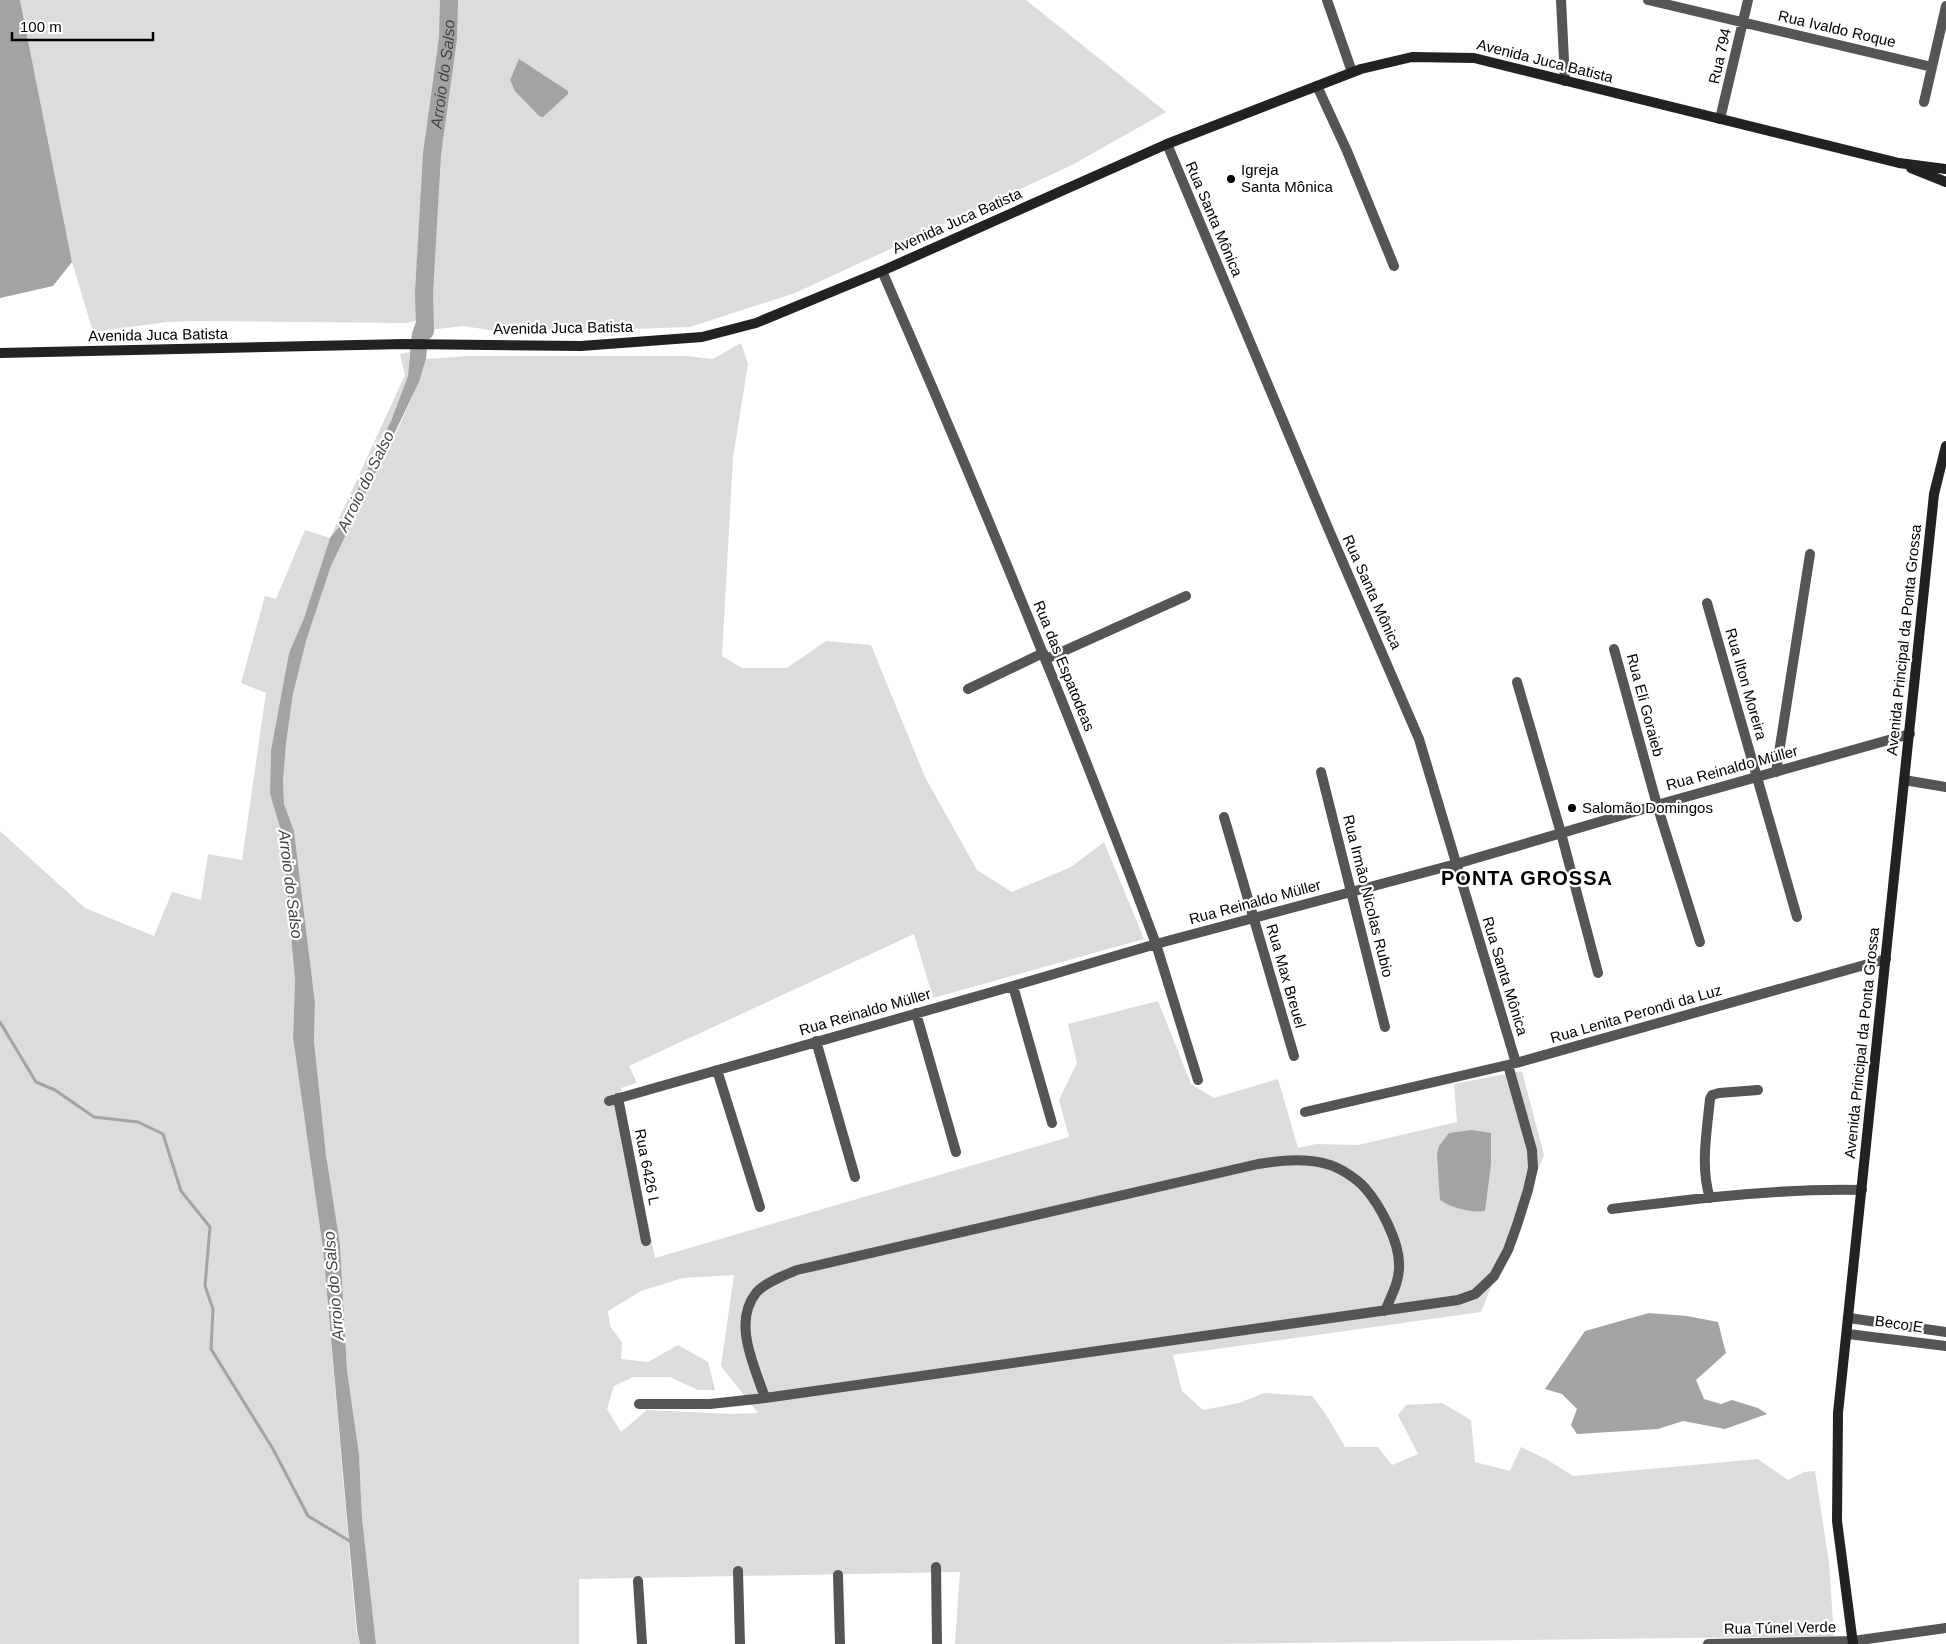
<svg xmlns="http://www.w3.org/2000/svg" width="1946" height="1644" font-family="Helvetica,sans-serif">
	<rect width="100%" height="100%" fill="#fff"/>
	<!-- green -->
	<path fill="#dcdcdc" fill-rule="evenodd" d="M20 0H1026L1166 112 1072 165 795 293 690 327 509 333 463 326 429 330 430 313 422 306 415 321 407 323 195 321 167 322 93 332 72 262Z
		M741 343 748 364 733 457 722 656 742 668H787L826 641 871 645 925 777 977 870 1012 892 1071 867 1104 842 1144 939 933 998 914 934 629 1066 637 1083 621 1088 655 1258 1069 1137 1059 1100 1077 1063 1068 1024 1158 1001 1191 1084 1214 1098 1278 1079 1298 1148 1316 1144 1358 1145 1457 1122 1454 1084 1522 1071 1544 1155 1481 1312 1173 1355 1182 1391 1203 1410 1239 1403 1264 1393 1312 1396 1325 1413 1345 1447H1378L1392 1465 1418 1454 1398 1415 1406 1405 1442 1403 1471 1420 1475 1462 1510 1471 1521 1447 1546 1459 1573 1476 1758 1459 1788 1480 1804 1472 1815 1471 1829 1563 1834 1636 1206 1644H955L960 1572 579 1579V1644H376L362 1518 359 1454 347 1370 340 1244 326 1155 314 1041 315 1003 294 831 284 804 283 781 286 744 293 694 306 641 331 566 396 433 419 382 426 359 470 356H686L713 359ZM734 1275 721 1366 758 1413 732 1414 647 1410 621 1432 607 1409 614 1386 633 1377H670L698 1390H715L708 1362 678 1345 648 1362 621 1359 622 1342 610 1326 608 1311 641 1291 683 1278Z
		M410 352 408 376 391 421 339 527 330 538 304 618 289 653 271 750 270 794 282 834 295 980 293 1038 323 1249 356 1629 360 1644H0V831L85 908 154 936 172 892 201 900 208 854 242 860 266 693 241 683 265 596 276 599 305 530 330 538 405 375 400 354Z"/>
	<!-- water -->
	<path fill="#a3a3a3" d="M0 0H20L72 262 53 286 0 298Z
		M519 59 568 91V94L543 117 539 116 515 91 510 80Z
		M422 306 430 313 426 359 419 382 331 566 306 641 293 694 286 744 283 781 284 804 294 831 315 1003 314 1041 326 1155 340 1244 347 1370 359 1454 362 1518 376 1644H360L357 1630 323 1249 293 1038 295 980 282 834 270 794 271 750 289 653 304 618 330 538 339 527 391 421 408 376 412 333Z
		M1472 1130 1491 1133V1164L1485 1211C1470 1213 1452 1208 1440 1200L1437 1154 1439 1146 1449 1133Z
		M1649 1313 1687 1316 1718 1322 1726 1353 1696 1380 1704 1399 1721 1404 1732 1400 1758 1408 1767 1414 1725 1429 1683 1421 1658 1429 1577 1434 1571 1425 1577 1409 1562 1394 1545 1389 1585 1331Z"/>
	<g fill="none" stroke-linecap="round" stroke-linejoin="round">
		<!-- stream -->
		<path stroke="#a3a3a3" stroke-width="3" d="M0 1022 36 1082 55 1090 94 1117 138 1122 163 1134 181 1191 210 1227 205 1286 213 1309 211 1349 273 1449 308 1516 353 1543"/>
		<!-- river -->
		<path stroke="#a3a3a3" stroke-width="18" id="s1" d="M425 331 424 293 432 154 448 38 449 0"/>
		<!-- minor -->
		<path stroke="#555" stroke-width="10" d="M1327 0 1352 72
			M1561 0 1565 81
			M1648 0 1932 67
			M1317 86 1347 151 1394 266
			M1924 102 1946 6
			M1720 119 1748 0
			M1167 144 1328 528 1419 739 1516 1063
			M1707 603 1797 917
			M1614 649 1657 805 1700 942
			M1046 659 1186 596
			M1517 682 1561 833 1598 973
			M968 689 1043 653
			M1321 772 1385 1027
			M1776 772 1810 554
			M1904 780 1946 787
			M1224 817 1294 1056
			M1013 986 1052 1123
			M916 1013 956 1152
			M816 1041 855 1177
			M717 1070 760 1207
			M618 1098 646 1241
			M609 1101 1013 986 1156 944 1198 1080
			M1305 1112 1516 1063 1886 959
			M1710 1198C1700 1168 1707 1130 1710 1099L1712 1095 1719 1093 1758 1090
			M1612 1209C1695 1199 1779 1188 1862 1190
			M1849 1318 1946 1332
			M1848 1334 1946 1346
			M765 1398C755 1367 732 1323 756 1293 764 1283 785 1275 797 1270L1258 1164C1281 1160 1308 1158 1330 1165 1342 1169 1357 1179 1365 1188 1380 1205 1399 1241 1399 1264 1400 1281 1391 1296 1385 1311
			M639 1404H710L765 1398 1458 1300 1475 1294 1494 1276 1508 1250 1517 1225 1528 1190 1533 1168 1532 1150 1508 1065
			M936 1567 937 1644
			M738 1571 740 1644
			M838 1575 840 1644
			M638 1581 642 1644
			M1708 1644 1853 1641 1946 1628"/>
		<!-- tertiary -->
		<path stroke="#555" stroke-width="10" d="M882 271C979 493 1071 717 1156 944L1456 864 1657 805 1910 734"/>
		<!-- secondary -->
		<path stroke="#222" stroke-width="10" d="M1911 168 1946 182
			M0 353 405 344 581 346 702 337 756 323 882 271 1167 144 1361 69 1412 57 1474 58 1899 163 1946 169
			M1853 1644 1837 1521 1838 1413 1934 494 1946 446"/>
	</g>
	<!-- markers -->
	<g fill="#000" stroke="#fff" stroke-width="2">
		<circle cx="1231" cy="179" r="5"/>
		<circle cx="1572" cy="808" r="5"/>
	</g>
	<g text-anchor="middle" stroke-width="4.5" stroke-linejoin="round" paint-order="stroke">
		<!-- street labels -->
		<g font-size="15" fill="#000" stroke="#fff">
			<text transform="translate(1837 29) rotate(13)" y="5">Rua Ivaldo Roque</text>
			<text transform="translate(1720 56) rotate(-77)" y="5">Rua 794</text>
			<text transform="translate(1545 61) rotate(14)" y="5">Avenida Juca Batista</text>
			<text transform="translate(1214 219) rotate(67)" y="5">Rua Santa Mônica</text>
			<text transform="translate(957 221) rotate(-24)" y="5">Avenida Juca Batista</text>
			<text transform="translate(563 328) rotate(-1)" y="5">Avenida Juca Batista</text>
			<text transform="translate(158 335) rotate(-1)" y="5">Avenida Juca Batista</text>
			<text transform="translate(1372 592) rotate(66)" y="5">Rua Santa Mônica</text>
			<text transform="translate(1904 640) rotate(-84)" y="5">Avenida Principal da Ponta Grossa</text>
			<text transform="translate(1064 666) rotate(68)" y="5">Rua das Espatodeas</text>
			<text transform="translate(1746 684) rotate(74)" y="5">Rua Ilton Moreira</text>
			<text transform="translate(1645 705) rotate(75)" y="5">Rua Eli Goraieb</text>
			<text transform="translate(1732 768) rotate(-15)" y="5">Rua Reinaldo Müller</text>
			<text transform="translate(1368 896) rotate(76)" y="5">Rua Irmão Nicolas Rubio</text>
			<text transform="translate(1255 902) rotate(-15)" y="5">Rua Reinaldo Müller</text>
			<text transform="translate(1286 976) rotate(74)" y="5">Rua Max Breuel</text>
			<text transform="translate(1505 976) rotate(73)" y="5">Rua Santa Mônica</text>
			<text transform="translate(865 1012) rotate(-16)" y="5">Rua Reinaldo Müller</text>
			<text transform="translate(1636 1014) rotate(-16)" y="5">Rua Lenita Perondi da Luz</text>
			<text transform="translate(1862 1043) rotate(-84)" y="5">Avenida Principal da Ponta Grossa</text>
			<text transform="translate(647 1167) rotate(79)" y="5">Rua 6426 L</text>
			<text transform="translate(1899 1324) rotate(8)" y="5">Beco E</text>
			<text transform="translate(1780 1628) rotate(-1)" y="5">Rua Túnel Verde</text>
		</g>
		<!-- poi labels -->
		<g font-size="15" fill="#000" stroke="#fff" text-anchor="start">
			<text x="1241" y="175">Igreja<tspan x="1241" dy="17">Santa Mônica</tspan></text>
			<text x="1582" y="813">Salomão Domingos</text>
		</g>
		<!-- water labels -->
		<g font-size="16" font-style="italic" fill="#444" stroke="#fff">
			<text dy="6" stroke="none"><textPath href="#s1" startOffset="258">Arroio do Salso</textPath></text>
			<text transform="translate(365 481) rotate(-64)" y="6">Arroio do Salso</text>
			<text transform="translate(291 884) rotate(83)" y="6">Arroio do Salso</text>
			<text transform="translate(333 1286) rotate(-95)" y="6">Arroio do Salso</text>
		</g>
		<!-- district labels -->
		<g font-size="20" font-weight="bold" letter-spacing="1" fill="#000" stroke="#fff">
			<text x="1527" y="885">PONTA GROSSA</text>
		</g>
	</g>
	<!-- scale -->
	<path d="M12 32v8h141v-8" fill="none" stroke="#000000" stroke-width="2.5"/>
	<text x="20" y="32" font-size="15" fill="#000000" stroke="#ffffff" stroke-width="4" paint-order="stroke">100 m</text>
</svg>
